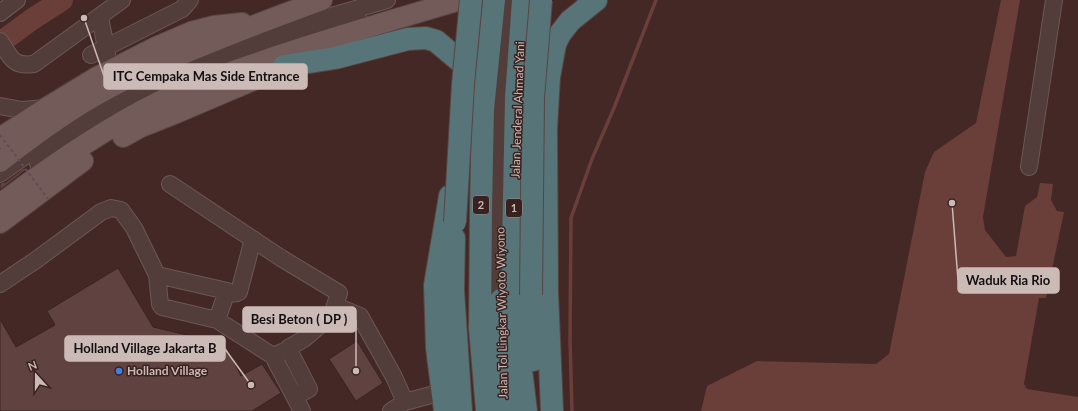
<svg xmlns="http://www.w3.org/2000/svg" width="1078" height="411" font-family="Lato,sans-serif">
	<rect width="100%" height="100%" fill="#432826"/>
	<!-- water -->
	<path fill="#6a3e39" d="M1001 0H1020L983 217 985 230 1006 257 1016 256 1025 206 1037 197 1040 183 1053 184 1051 200 1057 211 1064 212 1046 298H1039L1024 384 1027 389 1078 397V411H701L707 386 757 361 876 364 889 354 925 172 934 152 976 123Z"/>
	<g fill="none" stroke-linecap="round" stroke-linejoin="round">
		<!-- stream -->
		<path stroke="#6a3e39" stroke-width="3.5" d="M572 411 570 340 571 218 592 159 614 108 656 0"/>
		<!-- river -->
		<path stroke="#6a3e39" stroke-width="22" d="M0 43 31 20 62 0"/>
	</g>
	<!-- building -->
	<path fill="#604340" stroke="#3a2321" d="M24 168 26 170 0 190V183L6 182Z
		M118 268 153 327 225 344 241 376 262 364 281 393 252 411H0V319L16 347 55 325 47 311Z
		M357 341 383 383 356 401 329 359Z"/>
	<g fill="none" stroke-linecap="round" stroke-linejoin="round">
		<defs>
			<path id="minor" d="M0 13 17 0
				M100 17 108 59
				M0 41C11 57 12 67 34 64L122 0
				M91 55 182 9 190 0
				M0 106 22 110 46 108
				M38 164 76 136 123 108 214 67 319 31 359 20
				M1029 167 1054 0
				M0 174 76 120 117 96 166 72 255 38 387 0
				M170 184 281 258 339 293 332 315 304 339 288 348 309 389 295 397
				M157 275 227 291C231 293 235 295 239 292L253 239
				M0 284 36 260 101 212 111 208 121 210 134 228 157 275 160 304 162 307 217 320 273 356
				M336 306 360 316 394 377 405 402
				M497 312 499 129 512 0
				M217 320 227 291
				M282 352 273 356 302 411
				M391 411 405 402 442 392"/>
			<path id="major" d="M123 137 141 127 174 114 268 74 284 66 292 61
				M0 138 46 108 97 77 156 47 191 32 214 26 242 23
				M0 162C27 141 55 120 85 102 121 80 161 63 200 47 241 30 281 15 322 0
				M0 204C50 166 102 130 158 102 185 89 214 78 242 68 314 42 387 22 460 0
				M0 223 83 161"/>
			<path id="highway" d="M523 0 516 98 512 295 526 411
				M284 66 335 58 408 39 426 38 436 41 474 73
				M454 238 453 290 461 411
				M531 295 533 360
				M501 300V376L504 411
				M445 411 437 348 435 285 450 196
				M487 411 480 328 481 209 483 109 494 0
				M552 411 547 292 546 128 549 77 555 44 560 34 570 21 596 0"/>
		</defs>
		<!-- minor casing -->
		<use href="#minor" stroke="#6d5855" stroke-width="18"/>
		<!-- major casing -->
		<use href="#major" stroke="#5c4644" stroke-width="22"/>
		<!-- highway casing -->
		<use href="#highway" stroke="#5a4442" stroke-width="24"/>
		<!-- minor -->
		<use href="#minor" stroke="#523d3a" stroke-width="16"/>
		<!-- major -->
		<use href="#major" stroke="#725b58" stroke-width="20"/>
		<!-- highway -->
		<use href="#highway" stroke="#577478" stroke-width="22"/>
		<defs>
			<path id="highway-bridge" d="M455 222 463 84 471 0
				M531 295 533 98 541 0"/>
		</defs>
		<!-- highway-bridge casing -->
		<use href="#highway-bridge" stroke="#5a4442" stroke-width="24" stroke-linecap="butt"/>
		<!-- path-bridge -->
		<path stroke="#644b55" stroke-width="2" stroke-dasharray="3 3" stroke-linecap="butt" d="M0 135 48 199"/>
		<!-- highway-bridge -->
		<use href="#highway-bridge" stroke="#577478" stroke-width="22"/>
	</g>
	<!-- markers -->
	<circle fill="#3f7fe0" stroke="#38211f" stroke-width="1.5" cx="119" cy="371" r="4"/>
	<g text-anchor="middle" stroke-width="3" stroke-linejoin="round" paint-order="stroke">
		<!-- shield labels -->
		<g fill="#38211f" stroke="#a08c89" stroke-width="1">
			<rect x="473" y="196" width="16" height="18" rx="3"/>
			<rect x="506" y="199" width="16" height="18" rx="3"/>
		</g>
		<g font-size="11" font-weight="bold" fill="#ccbab7">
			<text x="481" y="209">2</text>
			<text x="514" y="212">1</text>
		</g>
		<!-- street labels -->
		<g font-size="12" fill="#ccbab7" stroke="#38211f">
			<text transform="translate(518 110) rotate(-88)" y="4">Jalan Jenderal Ahmad Yani</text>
			<text transform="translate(502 313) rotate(-91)" y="4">Jalan Tol Lingkar Wiyoto Wiyono</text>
		</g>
		<!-- poi labels -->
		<g font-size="12" font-weight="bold" fill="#ccbab7" stroke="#38211f" text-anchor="start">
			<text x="127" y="375">Holland Village</text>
		</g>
	</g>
	<!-- callouts -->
	<path fill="none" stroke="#ccbab7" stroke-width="1.5" d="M84 18L104 76M952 203L958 280M356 371L356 320M251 385L225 349"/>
	<g fill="#ccbab7" stroke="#38211f" stroke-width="1.5">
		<circle cx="84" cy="18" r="4"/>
		<circle cx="952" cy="203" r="4"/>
		<circle cx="356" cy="371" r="4"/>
		<circle cx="251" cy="385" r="4"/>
	</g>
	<g fill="#ccbab7" stroke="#ccbab7" stroke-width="1.5">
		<rect x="104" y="64" width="203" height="25" rx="4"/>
		<rect x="958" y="268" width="101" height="25" rx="4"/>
		<rect x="243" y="307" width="113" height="25" rx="4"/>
		<rect x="65" y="336" width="160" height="25" rx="4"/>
	</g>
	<g font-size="13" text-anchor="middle" font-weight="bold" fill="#111">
		<text x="206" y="81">ITC Cempaka Mas Side Entrance</text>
		<text x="1008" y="285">Waduk Ria Rio</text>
		<text x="299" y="324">Besi Beton ( DP )</text>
		<text x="145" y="353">Holland Village Jakarta B</text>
	</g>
	<!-- north arrow -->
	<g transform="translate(36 375) rotate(339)" stroke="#38211f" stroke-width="3" paint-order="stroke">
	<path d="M0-3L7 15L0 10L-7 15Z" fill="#ccbab7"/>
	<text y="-6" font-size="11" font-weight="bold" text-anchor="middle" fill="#ccbab7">N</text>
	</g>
</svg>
